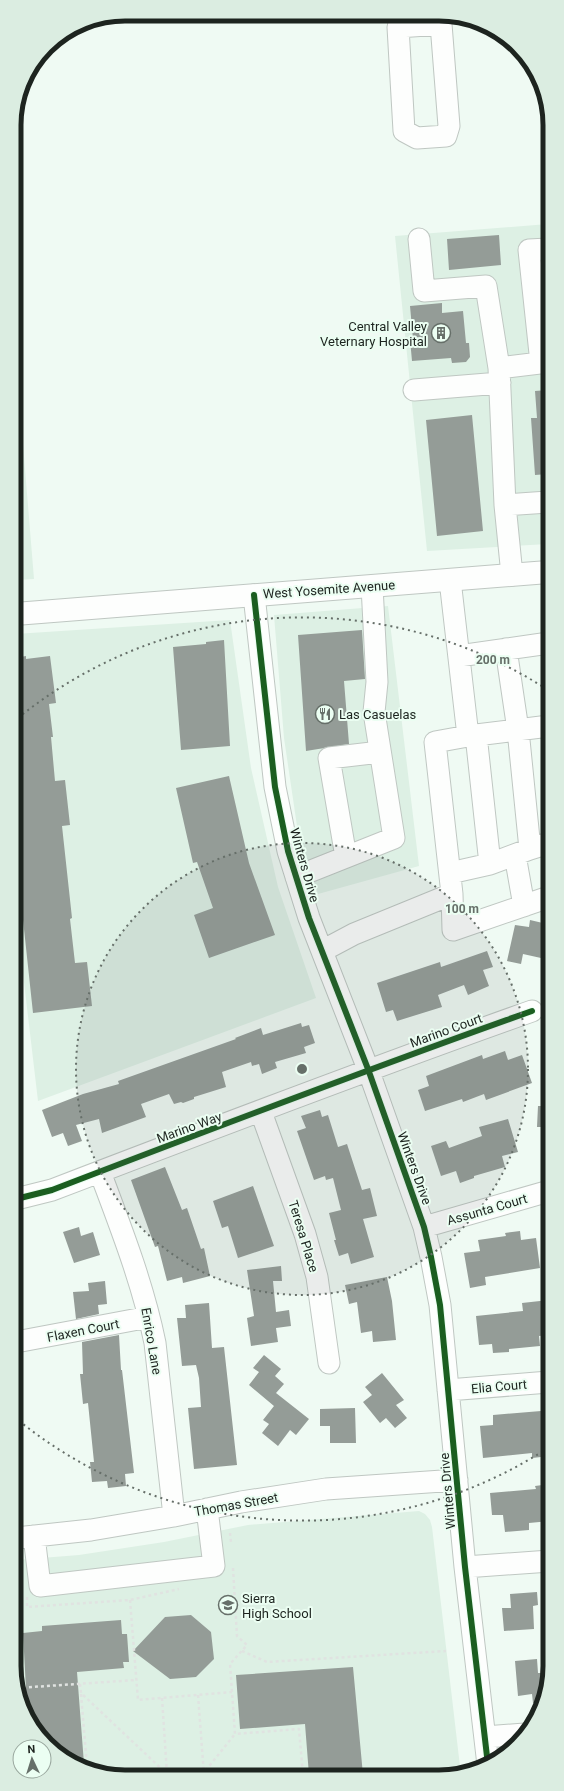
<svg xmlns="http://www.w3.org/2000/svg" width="564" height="1791" font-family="Roboto,sans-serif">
	<rect width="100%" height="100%" fill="#effaf3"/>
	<!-- built -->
	<path fill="#ddf0e4" d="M548 224V544L427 551 395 236Z
		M14 334 34 579 15 580Z
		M388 606 419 866 318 894 297 826 284 738 274 615Z
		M230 620 251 768 278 887 316 998 38 1101 15 906V634Z
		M419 1511 425 1514 430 1520 432 1527 461 1775H104L47 1745 16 1687V1560L79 1555 164 1542 248 1525Z"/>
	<!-- building -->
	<path fill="#949c97" d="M499 235 501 265 449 270 447 239Z
		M442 303V313L463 311 466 343H469L470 357 466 362 452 363 451 358 412 361 410 339H413L410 306Z
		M548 390V474L535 475 531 418H537L535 391Z
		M472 415 483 531 437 536 426 420Z
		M362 630 365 679 344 681 349 744 306 751 298 635Z
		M224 640 230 746 181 750 173 647 206 644V642Z
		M26 656V659L50 656 56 703 49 704 53 737H51L55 781 65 780 70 825 62 826 72 918 70 919 75 963 87 962 92 1006 33 1013 15 845V658Z
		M229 776 249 863 275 935 209 958 194 915 213 908 197 862 193 863 176 788Z
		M530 920 547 924 541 958 523 954 521 964 507 961 515 925 529 927Z
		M487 951 493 967 483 970 489 986 468 995 464 985 438 995 442 1007 397 1021 393 1010 386 1012 377 983 440 962 441 967Z
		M301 1023 302 1027 309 1025 315 1043 304 1047 306 1053 275 1062 277 1068 262 1074 259 1064 252 1066 251 1062 222 1072 226 1087 194 1097V1099L183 1103 181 1102 174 1104 169 1094 141 1104 146 1117 102 1133 99 1119 76 1125 82 1141 68 1146 63 1133 52 1137 42 1110 83 1094 119 1084 118 1081 236 1039 235 1038 261 1028 263 1035Z
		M505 1051 508 1060 522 1055 532 1083 486 1100 484 1094 463 1102 462 1099 425 1111 418 1090 429 1086 426 1076 482 1055 483 1059Z
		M538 1106H549V1127H537Z
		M320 1110 322 1117 328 1115 338 1147 347 1144 362 1190 370 1188 377 1216 363 1219 374 1257 351 1264 348 1253 339 1256 334 1240H336L329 1213 341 1210 333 1178 326 1180 325 1176 314 1180 297 1131 306 1128 301 1116Z
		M508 1119 518 1152 502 1156 505 1167 474 1176V1178L460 1183 456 1171 441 1176 431 1146 446 1141 449 1148 482 1136 479 1127Z
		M165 1167 182 1210 187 1208 201 1249 204 1248 210 1276 183 1283 182 1277 167 1281 158 1246 155 1247 131 1180Z
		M253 1186 274 1246 238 1258 228 1226 222 1228 213 1201Z
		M79 1227 81 1236 93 1232 100 1255 74 1263 63 1232Z
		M520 1231 521 1240 536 1238 540 1268 485 1277 486 1285 470 1288 464 1253 480 1251 478 1240 506 1236 505 1233Z
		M281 1266 282 1281H273L276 1312 289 1310 291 1326 276 1328 278 1342 251 1346 247 1318 254 1316 247 1270Z
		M387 1277 392 1301 396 1340 373 1342 372 1331 361 1333 357 1302 349 1304 345 1285Z
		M105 1281 107 1304 98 1305 99 1314 76 1319 73 1292 89 1291 88 1283Z
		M549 1300V1335L539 1336 540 1346 509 1349V1352L493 1353 492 1344 479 1345 476 1316 523 1311 522 1303Z
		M209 1303 212 1348 224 1347 237 1465 194 1469 188 1408 201 1407 199 1378 196 1365 182 1366 177 1318H186L185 1305Z
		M119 1335 121 1370H122L134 1473 125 1474 126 1486 108 1488 107 1481 92 1482 90 1462H94L88 1403 83 1404 80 1374H83L82 1342Z
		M264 1355 281 1369 275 1376 284 1384 276 1393 309 1419 296 1435 290 1430 278 1446 262 1433 269 1424 263 1420 274 1406 249 1385 259 1372 253 1368Z
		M382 1373 404 1400 396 1405 407 1418 395 1428 386 1418 380 1423 363 1402 372 1395 365 1387Z
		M355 1408 356 1443H330V1426H320V1409Z
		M541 1411 542 1422 549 1421 550 1456 532 1458V1453L483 1458 480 1426 493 1425V1415Z
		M550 1484V1521L529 1523V1530L505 1532 503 1515H492L490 1493 536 1489 535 1486Z
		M537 1592 538 1605 533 1606 534 1629 504 1631 502 1608H511L510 1594Z
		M191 1615 211 1632 214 1659 196 1677 170 1679 133 1651 165 1617Z
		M121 1620 122 1634H127L129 1662H123L124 1668 77 1672 84 1764 47 1745 27 1708 23 1633 42 1631V1626Z
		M537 1659 538 1673H547L548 1682 543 1702 533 1703 532 1694 518 1696 515 1661Z
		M353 1667 363 1775H309L305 1724 240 1729 236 1675Z"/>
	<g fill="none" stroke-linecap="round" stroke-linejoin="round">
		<defs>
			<path id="minor" d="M441 24 449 126 446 136 417 138 404 131 398 27Z
				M419 239 424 291 486 286 499 368 548 362
				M541 363 529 250 548 249
				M499 368 505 505 548 502
				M414 390 500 383
				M505 505 512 575
				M254 595 275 787 288 851 309 918 368 1069 424 1227 431 1257 440 1305 465 1567 488 1765
				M459 656 549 643
				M468 736 549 726
				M530 849 549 843
				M515 855 524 906
				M346 857 329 758 380 752
				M490 864 530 849 518 730 506 649
				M450 873 490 864 476 735
				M296 877 394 838 374 712 377 682 372 586
				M452 894 453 930 549 897
				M322 951 354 934 452 894 435 742 468 736 450 580
				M261 1112 305 1234 317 1277 329 1363
				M100 1172C121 1228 143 1284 155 1343L174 1516
				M16 1199 52 1190C211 1129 371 1068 532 1011
				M424 1227 549 1191
				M16 1342 149 1317
				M448 1390 549 1382
				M34 1536 40 1586 214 1566 207 1509
				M16 1538 91 1530 174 1516 241 1502 326 1489 457 1480
				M465 1567 550 1561
				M485 1737 525 1734"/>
			<path id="major" d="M15 614 548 572"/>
		</defs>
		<!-- minor casing -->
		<use href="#minor" stroke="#bfc7c2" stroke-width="23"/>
		<!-- major casing -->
		<use href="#major" stroke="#bfc7c2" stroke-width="24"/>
		<!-- path -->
		<path stroke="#e0e3e1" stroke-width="2.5" stroke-dasharray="3 3" stroke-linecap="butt" d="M230 1533 231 1543
			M233 1568 237 1636 247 1645 230 1664 235 1734 299 1729 303 1775
			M27 1597V1607L130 1600 179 1589
			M130 1600 138 1700 232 1692
			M242 1651 267 1662 446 1651
			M80 1684 81 1693 168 1775
			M17 1688 136 1680
			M81 1694 87 1766
			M198 1695 204 1775
			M162 1698 167 1774
			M202 1775 235 1734"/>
		<!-- minor -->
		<use href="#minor" stroke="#fdfefd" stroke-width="21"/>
		<!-- major -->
		<use href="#major" stroke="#fdfefd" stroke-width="22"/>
		<defs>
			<path id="cycleway" d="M254 595 275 787 288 851 309 918 368 1069 424 1227 431 1257 440 1305 465 1567 488 1765
				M16 1199 52 1190C211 1129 371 1068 532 1011"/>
		</defs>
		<!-- cycleway casing -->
		<use href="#cycleway" stroke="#ebfef2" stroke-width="8"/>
		<!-- cycleway -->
		<use href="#cycleway" stroke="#1b5e20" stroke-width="6"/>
	</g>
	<!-- distance rings -->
	<circle cx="302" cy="1069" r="226" fill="#666f69" fill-opacity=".12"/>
	<g fill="none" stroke="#666f69" stroke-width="2" stroke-dasharray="2 4">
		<circle cx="302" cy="1069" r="226"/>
		<path d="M548 1448A452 452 0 0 1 18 1420M18 718A452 452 0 0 1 548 690"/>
	</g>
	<!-- icons -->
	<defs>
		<symbol id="building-ring" viewBox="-11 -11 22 22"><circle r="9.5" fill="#ebfef2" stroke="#666f69" stroke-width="1.5"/><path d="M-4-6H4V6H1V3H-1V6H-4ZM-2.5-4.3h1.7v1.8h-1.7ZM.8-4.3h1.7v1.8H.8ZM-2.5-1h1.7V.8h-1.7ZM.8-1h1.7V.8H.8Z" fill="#666f69"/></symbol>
		<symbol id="restaurant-ring" viewBox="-11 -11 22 22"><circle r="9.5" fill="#ebfef2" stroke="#666f69" stroke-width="1.5"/><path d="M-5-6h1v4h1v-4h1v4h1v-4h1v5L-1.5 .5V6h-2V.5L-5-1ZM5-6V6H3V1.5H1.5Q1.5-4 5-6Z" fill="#666f69"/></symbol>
		<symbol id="school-ring" viewBox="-11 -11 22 22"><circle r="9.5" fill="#ebfef2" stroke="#666f69" stroke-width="1.5"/><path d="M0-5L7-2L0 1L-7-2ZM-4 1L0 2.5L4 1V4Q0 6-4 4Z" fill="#666f69"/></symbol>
	</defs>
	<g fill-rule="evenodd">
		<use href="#building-ring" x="430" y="322" width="22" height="22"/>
		<use href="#restaurant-ring" x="314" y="703" width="22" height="22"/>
		<use href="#school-ring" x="217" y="1594" width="22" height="22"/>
	</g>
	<g text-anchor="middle" stroke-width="4" stroke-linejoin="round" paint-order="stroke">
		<!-- poi labels -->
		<g font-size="13" fill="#1d241f" stroke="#ebfef2" text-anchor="start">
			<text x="427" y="331" text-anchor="end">Central Valley<tspan x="427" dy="15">Veternary Hospital</tspan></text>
			<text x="339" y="719">Las Casuelas</text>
			<text x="242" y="1603">Sierra<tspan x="242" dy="15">High School</tspan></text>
		</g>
		<!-- street labels -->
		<g font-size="13" fill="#1d241f" stroke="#ebfef2">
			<text transform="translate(329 589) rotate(-4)" y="5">West Yosemite Avenue</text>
			<text transform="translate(305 865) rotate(74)" y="5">Winters Drive</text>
			<text transform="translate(446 1030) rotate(-20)" y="5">Marino Court</text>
			<text transform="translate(189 1127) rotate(-20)" y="5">Marino Way</text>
			<text transform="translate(415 1168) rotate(70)" y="5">Winters Drive</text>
			<text transform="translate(487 1209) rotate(-16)" y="5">Assunta Court</text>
			<text transform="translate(304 1236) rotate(73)" y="5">Teresa Place</text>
			<text transform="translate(83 1330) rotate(-11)" y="5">Flaxen Court</text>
			<text transform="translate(152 1341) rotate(80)" y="5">Enrico Lane</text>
			<text transform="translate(499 1386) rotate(-5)" y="5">Elia Court</text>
			<text transform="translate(447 1491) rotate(-95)" y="5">Winters Drive</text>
			<text transform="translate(236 1504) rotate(-10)" y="5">Thomas Street</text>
		</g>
	</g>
	<!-- crop -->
	<path d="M0 0H564V1791H0ZM125 21H439A104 104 0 0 1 543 125V1666A104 104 0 0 1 439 1770H125A104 104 0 0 1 21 1666V125A104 104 0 0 1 125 21Z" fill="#dbede1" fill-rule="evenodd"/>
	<path fill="none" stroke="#1d241f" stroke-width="5" d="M125 21H439A104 104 0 0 1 543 125V1666A104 104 0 0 1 439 1770H125A104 104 0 0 1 21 1666V125A104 104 0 0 1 125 21Z"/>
	<circle cx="302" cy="1069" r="6" fill="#666f69" stroke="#ebfef2" stroke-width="2"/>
	<g font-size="12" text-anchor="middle" font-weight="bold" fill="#666f69" stroke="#ebfef2" stroke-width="4" stroke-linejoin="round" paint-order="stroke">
		<text x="493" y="664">200 m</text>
		<text x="462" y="913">100 m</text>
	</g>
	<!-- north arrow -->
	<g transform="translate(32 1759) rotate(356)"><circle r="19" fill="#ebfef2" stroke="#99a79e"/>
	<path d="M0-3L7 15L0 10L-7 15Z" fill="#666f69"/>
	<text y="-6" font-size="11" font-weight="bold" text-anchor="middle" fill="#1d241f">N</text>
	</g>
</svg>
